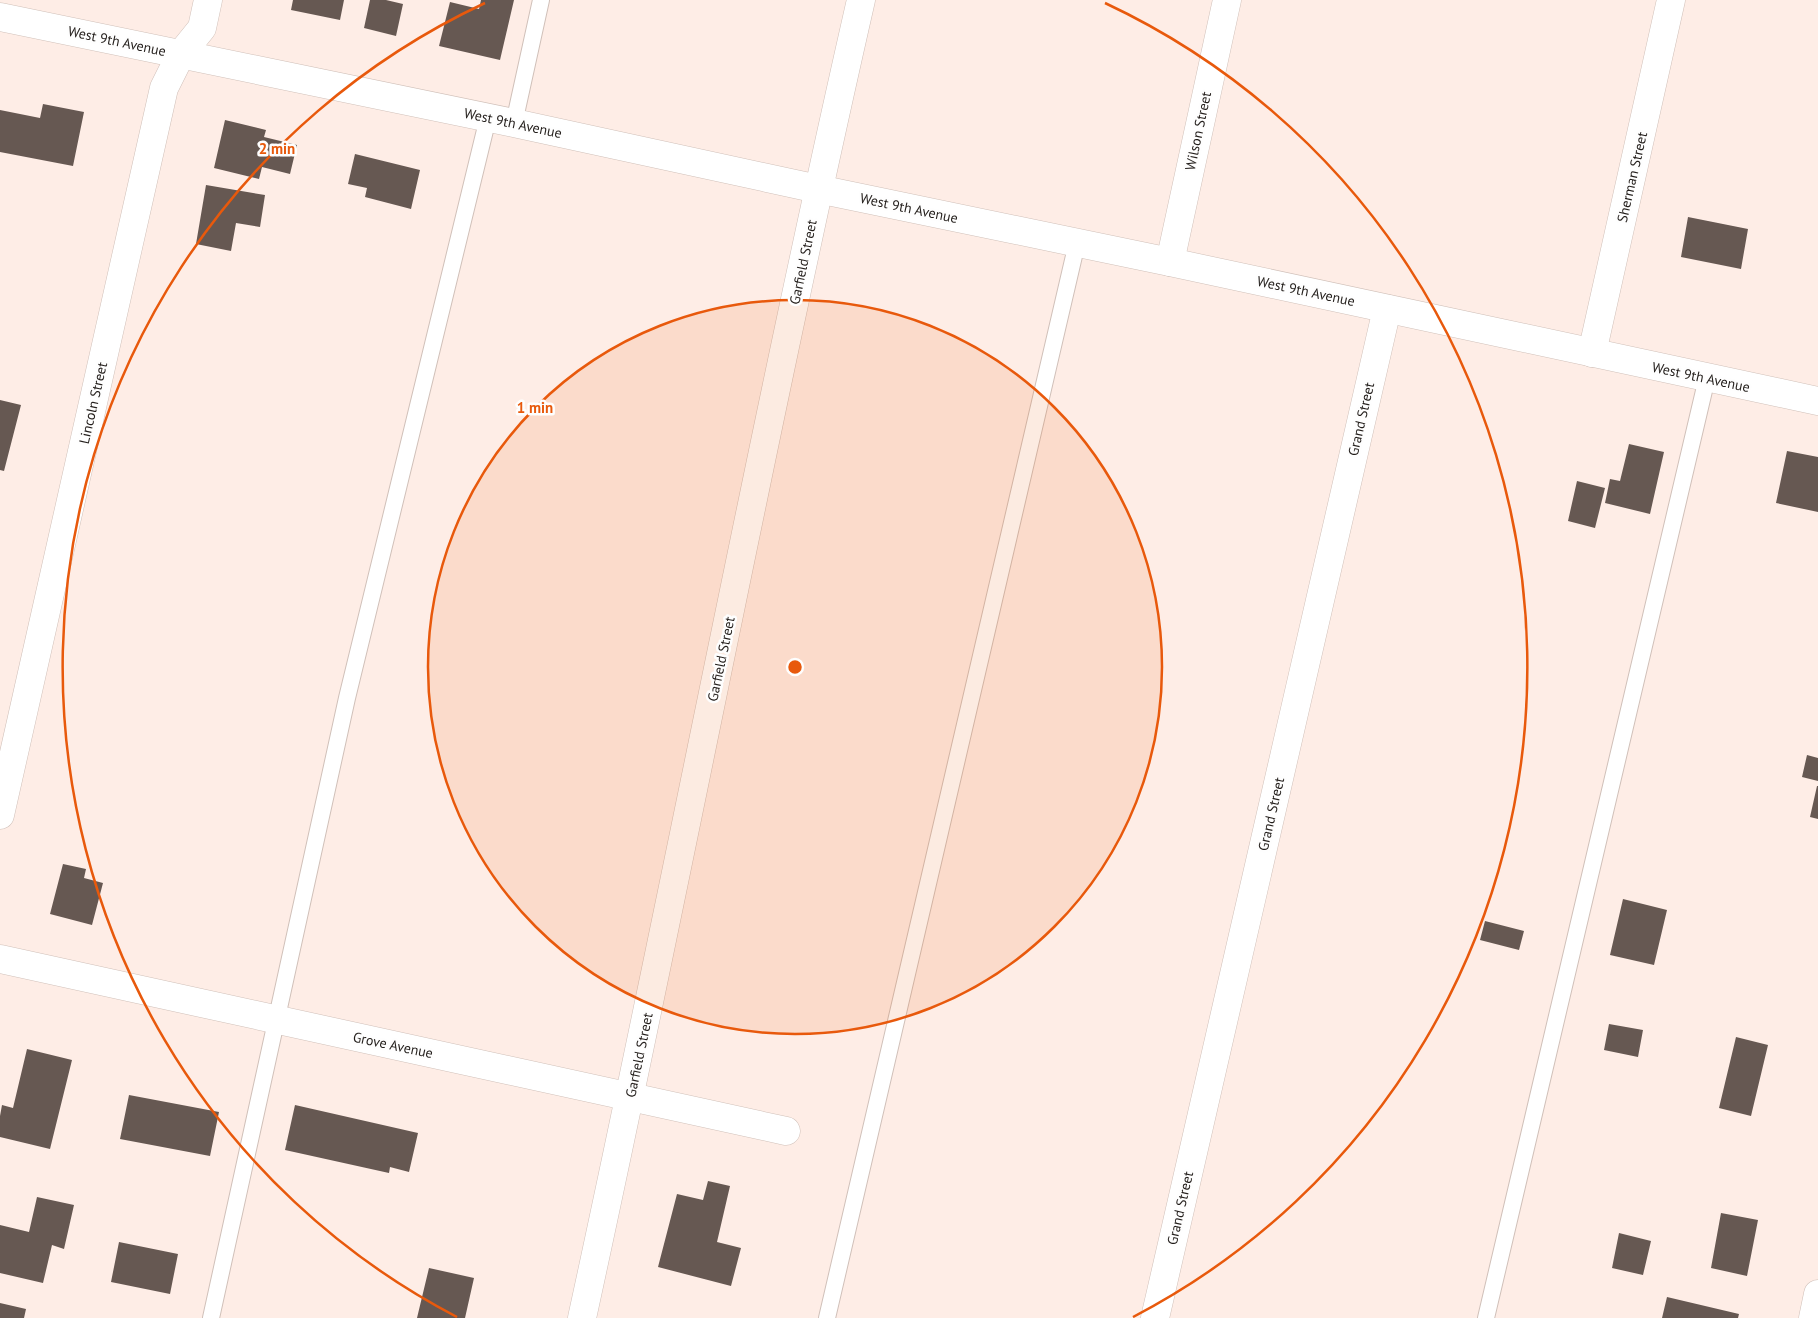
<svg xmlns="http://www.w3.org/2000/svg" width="1818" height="1318" font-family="'PT Sans',sans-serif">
	<rect width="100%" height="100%" fill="#feede6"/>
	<!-- building -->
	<path fill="#665852" d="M293 0H344L340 20 291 10Z
		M370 0H386L403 4 396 36 364 28Z
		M481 0H514L500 60 439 46 450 2 479 9Z
		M43 104 84 112 73 166 0 152V110L40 118Z
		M225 120 266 130 264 137 297 145 290 174 262 167 259 179 214 168Z
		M355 154 420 170 411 209 365 197 367 188 348 184Z
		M206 185 265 195 260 227 236 223 231 251 196 244Z
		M1688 217 1748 229 1741 269 1681 257Z
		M0 400 21 405 4 471 0 470Z
		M1629 444 1664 452 1650 514 1605 503 1610 479 1620 481Z
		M1787 451 1818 457V512L1776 503Z
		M1577 481 1605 488 1595 528 1568 521Z
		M1807 755 1818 758V781L1802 777Z
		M1817 786H1818V819L1810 817Z
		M63 864 86 869 84 878 103 883 92 925 50 914Z
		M1623 899 1667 910 1654 965 1610 955Z
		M1485 921 1524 931 1519 950 1480 940Z
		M1609 1024 1643 1030 1638 1057 1604 1050Z
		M1736 1037 1768 1045 1751 1116 1719 1108Z
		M27 1049 72 1060 50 1149 0 1137V1116L2 1105 13 1108Z
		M129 1095 219 1112 210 1156 120 1139Z
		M295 1105 418 1133 409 1172 390 1167 389 1173 285 1150Z
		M708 1181 730 1186 717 1242 741 1248 731 1286 658 1267 677 1194 703 1200Z
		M37 1197 74 1205 64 1249 52 1245 43 1283 0 1273V1225L29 1232Z
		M1721 1213 1758 1220 1747 1276 1711 1268Z
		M1619 1233 1651 1241 1643 1275 1612 1268Z
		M119 1242 178 1254 170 1294 111 1282Z
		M429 1268 474 1278 465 1318H417Z
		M1667 1297 1739 1314 1738 1318H1662Z
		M0 1303 26 1309 24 1318H0Z"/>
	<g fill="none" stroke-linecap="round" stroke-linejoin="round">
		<defs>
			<path id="lane" d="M514 123 541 0
				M211 1318 347 698 488 118
				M827 1318 1077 243
				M1486 1318 1707 378"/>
			<path id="street" d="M1170 262 1227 0
				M1592 353 1671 0
				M0 815 164 88 181 54 202 28 208 0
				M0 959 786 1131
				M582 1318C678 879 761 438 861 0
				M1155 1318 1387 309
				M1813 1318 1818 1294"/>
			<path id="secondary" d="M0 17 514 123 818 189 1170 262 1818 401"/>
		</defs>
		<!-- lane casing -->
		<use href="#lane" stroke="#d0c0b9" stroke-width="18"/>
		<!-- street casing -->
		<use href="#street" stroke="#d0c0b9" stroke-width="29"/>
		<!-- secondary casing -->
		<use href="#secondary" stroke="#d0c0b9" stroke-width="29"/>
		<!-- lane -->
		<use href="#lane" stroke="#fff" stroke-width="16"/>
		<!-- street -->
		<use href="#street" stroke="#fff" stroke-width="28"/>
		<!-- secondary -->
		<use href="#secondary" stroke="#fff" stroke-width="28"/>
	</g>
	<!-- distance rings -->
	<circle cx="795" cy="667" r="367" fill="#e8590c" fill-opacity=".12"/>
	<g fill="none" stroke="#e8590c" stroke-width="2.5">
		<circle cx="795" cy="667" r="367"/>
		<path d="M457 1317A733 733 0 0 1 485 3M1105 3A733 733 0 0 1 1133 1317"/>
	</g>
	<g text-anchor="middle" stroke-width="5" stroke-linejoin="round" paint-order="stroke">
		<!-- street labels -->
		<g font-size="14" fill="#231e1b" stroke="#fefefe">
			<text transform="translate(117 41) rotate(12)" y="5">West 9th Avenue</text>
			<text transform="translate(513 123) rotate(12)" y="5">West 9th Avenue</text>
			<text transform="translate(1198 131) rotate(-78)" y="5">Wilson Street</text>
			<text transform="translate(1632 177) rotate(-77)" y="5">Sherman Street</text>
			<text transform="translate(909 208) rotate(12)" y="5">West 9th Avenue</text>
			<text transform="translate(803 262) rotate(-78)" y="5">Garfield Street</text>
			<text transform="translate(1306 291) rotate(12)" y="5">West 9th Avenue</text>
			<text transform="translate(1701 377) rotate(12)" y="5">West 9th Avenue</text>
			<text transform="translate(93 403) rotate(-77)" y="5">Lincoln Street</text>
			<text transform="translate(1361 419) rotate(-77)" y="5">Grand Street</text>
			<text transform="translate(721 659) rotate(-78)" y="5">Garfield Street</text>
			<text transform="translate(1271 814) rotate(-77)" y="5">Grand Street</text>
			<text transform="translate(393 1045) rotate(12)" y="5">Grove Avenue</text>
			<text transform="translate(639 1055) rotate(-78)" y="5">Garfield Street</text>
			<text transform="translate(1180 1208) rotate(-77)" y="5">Grand Street</text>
		</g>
	</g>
	<circle cx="795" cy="667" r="8" fill="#e8590c" stroke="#fefefe" stroke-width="2.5"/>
	<g font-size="15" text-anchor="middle" font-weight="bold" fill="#e8590c" stroke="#fefefe" stroke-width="5" stroke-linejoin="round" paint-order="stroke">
		<text x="277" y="154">2 min</text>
		<text x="535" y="413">1 min</text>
	</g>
</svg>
